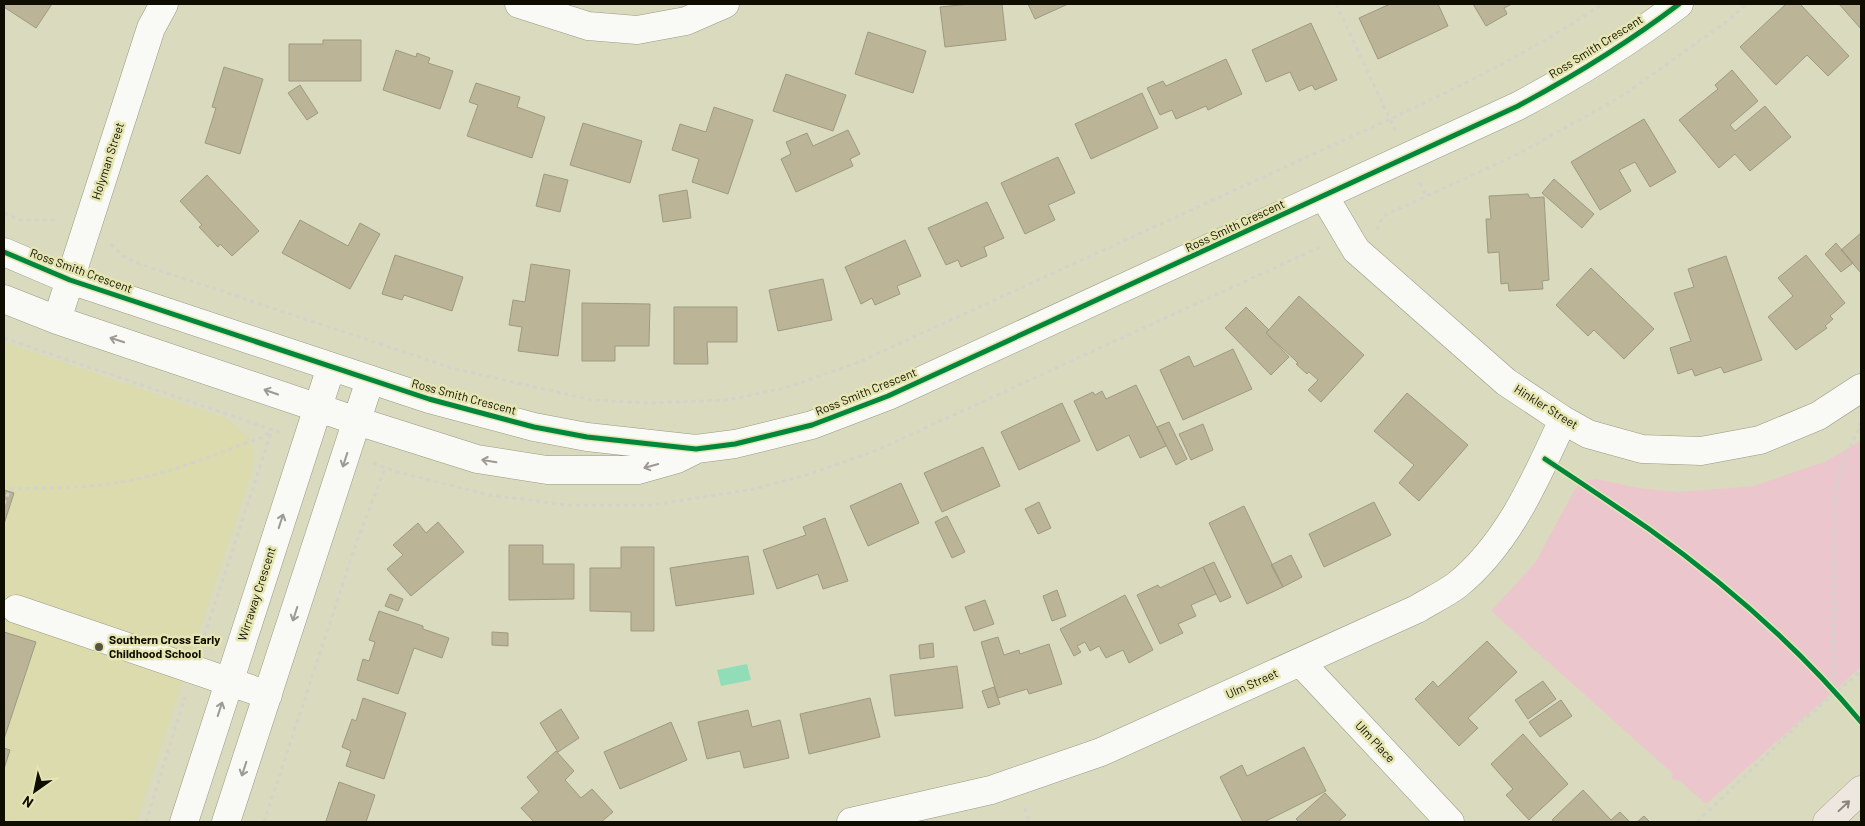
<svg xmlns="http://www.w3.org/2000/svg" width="1865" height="826" font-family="Barlow,sans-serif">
	<rect width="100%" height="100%" fill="#dadabe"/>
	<!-- built -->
	<path fill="#dbdbae" d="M4 342 227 419 248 437 253 453 252 472 136 822H4Z"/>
	<!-- green -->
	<path fill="#ecc6cd" d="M1861 441V667L1706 804 1680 781 1671 779 1673 774 1491 611 1535 563 1575 489 1584 481 1596 479 1639 488 1679 492 1754 486 1826 461Z"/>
	<!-- water -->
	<path fill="#90ddb8" d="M747 664 751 680 721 686 717 670Z"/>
	<!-- building -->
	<path fill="#bbb496" stroke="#9d9a84" d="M4 4H52L36 28 4 7Z
		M970 4H1002L1006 40 945 47 940 7Z
		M1028 4H1068L1035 19Z
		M1390 4H1438L1448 26 1378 59 1359 18Z
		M1473 4H1512L1504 8 1507 14 1486 26Z
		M1786 4H1800L1849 56 1828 76 1807 55 1776 85 1740 47Z
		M1839 4H1861V29Z
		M1311 23 1337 80 1315 90 1312 85 1299 91 1290 72 1266 82 1252 50Z
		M868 32 926 51 913 93 855 74Z
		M323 40H361V81H289V44H323Z
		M396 50 416 57 417 53 430 58 428 63 453 71 440 109 383 90Z
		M1226 59 1242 94 1208 110 1206 106 1176 119 1172 110 1160 115 1147 88 1163 81 1166 86Z
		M224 67 263 79 240 154 205 143 216 108 212 107Z
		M1732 70 1758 101 1730 125 1735 131 1765 106 1791 137 1750 171 1735 154 1719 168 1679 120 1718 89 1715 85Z
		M786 74 846 95 833 131 773 111Z
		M476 83 520 97 517 107 545 117 532 158 467 136 478 105 469 102Z
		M300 85 318 113 307 120 288 93Z
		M1142 93 1158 128 1091 159 1075 124Z
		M714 107 753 120 728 194 692 182 699 159 672 150 680 124 706 132Z
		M1644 119 1676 172 1650 187 1635 162 1619 170 1631 191 1600 210 1571 162Z
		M583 123 642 141 630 183 570 165Z
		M848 130 860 154 850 159 853 166 796 192 781 159 791 154 786 142 807 133 813 146Z
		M1058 157 1075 193 1048 205 1055 220 1025 234 1001 183Z
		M544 174 568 180 560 212 536 206Z
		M207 175 259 231 232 256 220 244 218 247 199 227 202 225 180 201Z
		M1554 179 1594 214 1582 228 1542 193Z
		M687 190 691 218 663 222 659 195Z
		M1528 194 1530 198 1544 197 1549 280 1542 281 1543 289 1509 291 1508 283 1501 284 1499 252 1488 253 1486 219H1491L1489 196Z
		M987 202 1004 238 984 247 987 256 961 267 958 260 946 265 928 228Z
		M300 220 348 246 360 223 380 234 350 289 282 253Z
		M1861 233V273L1841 250Z
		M905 240 921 276 897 286 900 294 875 305 872 298 861 304 845 267Z
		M1836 243 1853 263 1841 272 1825 254Z
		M395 255 463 277 452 311 404 295 402 300 382 294Z
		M1806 255 1845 303 1830 316 1833 319 1825 326 1827 328 1796 350 1768 317 1793 296 1778 278Z
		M1726 256 1762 360 1724 373 1721 367 1695 376 1692 369 1678 374 1670 348 1691 341 1674 293 1694 287 1688 269Z
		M531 264 570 270 558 356 518 351 522 327 509 325 513 300 525 302Z
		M1591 268 1654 329 1624 359 1594 330 1588 336 1556 305Z
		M823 279 832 320 778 331 769 290Z
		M1299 296 1364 355 1321 402 1308 390 1318 380 1309 372 1307 374 1296 364 1298 363 1295 360 1266 333Z
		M582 303 650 304 649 346H615V361H582Z
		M674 307H737V342H707L708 364H674Z
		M1246 307 1269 330 1266 333 1289 357 1271 375 1225 328Z
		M1233 349 1252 389 1183 420 1160 370 1189 356 1194 367Z
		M1136 385 1166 446 1140 458 1129 435 1097 451 1074 401 1093 392 1095 395 1102 391 1106 399Z
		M1407 393 1468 445 1419 501 1399 483 1414 465 1374 431Z
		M1062 403 1080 441 1019 470 1001 432Z
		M1169 422 1187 459 1176 465 1157 427Z
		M1203 424 1213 450 1191 460 1179 434Z
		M983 447 1000 486 942 512 924 473Z
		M901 483 919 523 868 546 850 506Z
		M4 490 14 493 4 524Z
		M1039 502 1051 528 1038 534 1025 509Z
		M1374 502 1391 535 1324 567 1309 534Z
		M1244 506 1283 587 1247 604 1209 523Z
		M947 516 965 552 952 558 935 522Z
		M825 518 848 581 823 589 818 574 777 589 763 550 806 535 803 527Z
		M438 522 464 552 411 596 387 569 403 555 393 545 418 523 426 533Z
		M509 545H543V564H574V599L509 600Z
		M621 547H654V631H631V612L590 611V568H621Z
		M1291 555 1302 577 1283 587 1271 565Z
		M748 556 754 594 676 606 670 568Z
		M1214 562 1231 597 1220 602 1203 567Z
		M1203 567 1216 594 1191 605 1196 616 1178 624 1183 633 1160 644 1137 595 1158 585 1160 588Z
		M1057 590 1066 616 1052 621 1043 596Z
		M390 594 403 599 398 611 385 606Z
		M1125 595 1153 650 1129 663 1123 650 1106 658 1099 646 1090 651 1085 642 1077 646 1081 652 1074 656 1060 629Z
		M985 600 994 624 974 631 965 607Z
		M379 611 423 626V629L449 638 442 658 414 648 398 694 357 680 363 659 369 661 375 642 369 640Z
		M4 632 36 642 4 739Z
		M492 632 508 633V646L492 645Z
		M998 637 1004 655 1019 650 1020 654 1049 644 1062 684 1029 694 1027 689 998 698 981 642Z
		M1487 641 1517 672 1468 718 1478 728 1459 746 1415 699 1433 681 1438 687Z
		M933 643 934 657 920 659 919 645Z
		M957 666 963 708 895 716 890 675Z
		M1543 681 1556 699 1528 719 1515 700Z
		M994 687 1000 704 988 708 982 691Z
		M363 698 406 713 384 779 346 766 351 751 342 747 352 719 356 721Z
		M870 698 880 737 809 754 800 714Z
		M1561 700 1572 716 1540 737 1529 722Z
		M561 709 579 738 558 752 540 723Z
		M748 710 752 727 780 720 789 758 744 768 740 751 707 759 698 722Z
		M671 722 687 760 620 789 604 752Z
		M1523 734 1568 784 1529 820 1506 795 1513 789 1491 764Z
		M1304 747 1326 791 1264 822H1243L1220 777 1242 765 1247 776Z
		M4 748 10 750 4 769Z
		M556 751 574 771 565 780 581 798 592 789 613 812 601 822H534L521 808 539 792 527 777Z
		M339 782 375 795 366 822H328L326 821Z
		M1583 790 1611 820 1620 812 1630 822H1555L1552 820Z
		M1325 793 1346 815 1338 822H1299L1296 819Z
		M1644 816 1650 822H1637Z"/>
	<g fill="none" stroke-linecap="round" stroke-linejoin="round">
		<defs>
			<path id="minor" d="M519 4 588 26 637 30 686 21 725 4
				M1324 196 1356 250 1506 382 1563 420 1588 434 1642 449 1701 451 1760 440 1818 416 1861 388
				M4 252 70 280 429 399 534 427 587 437 696 449 735 444 812 425 888 396 1518 106C1574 76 1629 42 1679 4
				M4 299 57 320 357 421 477 459 547 470H638L677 459 693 451
				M57 320 151 28 164 4
				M16 609 268 695
				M1301 663 1450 822
				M184 822 331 367
				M226 822 370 380
				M851 822 991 790 1101 752 1417 609C1430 601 1445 594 1457 585 1508 544 1536 479 1563 420"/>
			<path id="major" d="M1827 822 1861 790"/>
		</defs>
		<!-- minor casing -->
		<use href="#minor" stroke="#999983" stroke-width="29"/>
		<!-- major casing -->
		<use href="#major" stroke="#aa9f8c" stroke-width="29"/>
		<!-- path -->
		<path stroke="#d3d3cb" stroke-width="3" stroke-dasharray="4 4" stroke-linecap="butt" d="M1336 4 1395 130
			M1420 183 1426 196
			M4 213 20 220H59
			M1377 230 1383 216 1516 155 1622 96 1726 22 1747 4
			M111 244 123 256 140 264 455 369 593 400 647 403 727 400 789 387 859 362C1001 297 1143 232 1285 167 1393 117 1504 71 1602 4
			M4 338 279 432
			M373 463 394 471 489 495 566 505H652L754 489 810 474 875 451 1320 247
			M4 504 10 489C50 488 92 488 132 480 177 471 220 452 263 437L272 430
			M202 643 272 430
			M1836 692 1833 676 1835 489 1845 457 1860 427 1859 423
			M1025 808 1029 822
			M146 822 185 697
			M264 822 357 541 385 468
			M1697 822 1801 722 1861 671"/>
		<!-- minor -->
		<use href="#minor" stroke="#f9f9f5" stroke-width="28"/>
		<!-- major -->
		<use href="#major" stroke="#eee7df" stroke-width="28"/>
		<defs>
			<path id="cycleway" d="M4 252 70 280 429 399 534 427 587 437 696 449 735 444 812 425 888 396 1518 106C1574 76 1629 42 1679 4
				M1545 459C1580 482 1614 505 1649 529 1726 584 1800 649 1861 722"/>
		</defs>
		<!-- cycleway casing -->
		<use href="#cycleway" stroke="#e6e6b2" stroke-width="8"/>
		<!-- cycleway -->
		<use href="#cycleway" stroke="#00873e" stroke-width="5"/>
	</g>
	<!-- one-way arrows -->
	<defs><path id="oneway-shaft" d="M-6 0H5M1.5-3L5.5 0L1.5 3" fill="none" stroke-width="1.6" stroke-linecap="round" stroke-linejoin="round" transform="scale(1.25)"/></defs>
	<g stroke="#9b9b93">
		<use href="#oneway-shaft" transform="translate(117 340) rotate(-162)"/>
		<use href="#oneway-shaft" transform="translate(271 392) rotate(-161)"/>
		<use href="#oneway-shaft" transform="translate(345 460) rotate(108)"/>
		<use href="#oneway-shaft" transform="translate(489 461) rotate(-171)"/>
		<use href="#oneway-shaft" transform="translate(651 466) rotate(164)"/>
		<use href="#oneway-shaft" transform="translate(281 521) rotate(-72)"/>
		<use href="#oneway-shaft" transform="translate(295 614) rotate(108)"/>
		<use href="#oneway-shaft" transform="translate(220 709) rotate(-72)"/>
		<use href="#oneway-shaft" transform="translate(244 769) rotate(108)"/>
	</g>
	<use stroke="#89857b" href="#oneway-shaft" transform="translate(1844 806) rotate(-43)"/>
	<!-- markers -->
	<circle fill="#555542" stroke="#e6e6b2" stroke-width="2" cx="99" cy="647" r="5"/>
	<g text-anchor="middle" stroke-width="5" stroke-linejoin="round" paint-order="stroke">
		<!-- street labels -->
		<g font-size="12" fill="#0e0d00" stroke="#e6e6b2">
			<text transform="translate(1596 47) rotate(-32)" y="4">Ross Smith Crescent</text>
			<text transform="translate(108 161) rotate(-72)" y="4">Holyman Street</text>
			<text transform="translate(1235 226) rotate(-25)" y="4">Ross Smith Crescent</text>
			<text transform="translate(81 271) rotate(20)" y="4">Ross Smith Crescent</text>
			<text transform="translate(866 392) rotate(-22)" y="4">Ross Smith Crescent</text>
			<text transform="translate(464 397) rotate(15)" y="4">Ross Smith Crescent</text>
			<text transform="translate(1546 407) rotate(32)" y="4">Hinkler Street</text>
			<text transform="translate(257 594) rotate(-72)" y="4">Wirraway Crescent</text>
			<text transform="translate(1252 684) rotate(-24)" y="4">Ulm Street</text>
			<text transform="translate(1375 742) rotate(47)" y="4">Ulm Place</text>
		</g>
		<!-- poi labels -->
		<g font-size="12" font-weight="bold" fill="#0e0d00" stroke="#e6e6b2" text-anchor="start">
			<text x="109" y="644">Southern Cross Early<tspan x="109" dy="14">Childhood School</tspan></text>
		</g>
	</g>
	<!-- border -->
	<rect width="1865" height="826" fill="none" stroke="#0e0d00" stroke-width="10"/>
	<!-- north arrow -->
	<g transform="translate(35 791) rotate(213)" stroke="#e6e6b2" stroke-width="4" paint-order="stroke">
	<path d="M0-4L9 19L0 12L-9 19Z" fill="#0e0d00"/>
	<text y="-8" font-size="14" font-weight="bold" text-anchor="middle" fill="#0e0d00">N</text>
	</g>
</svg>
